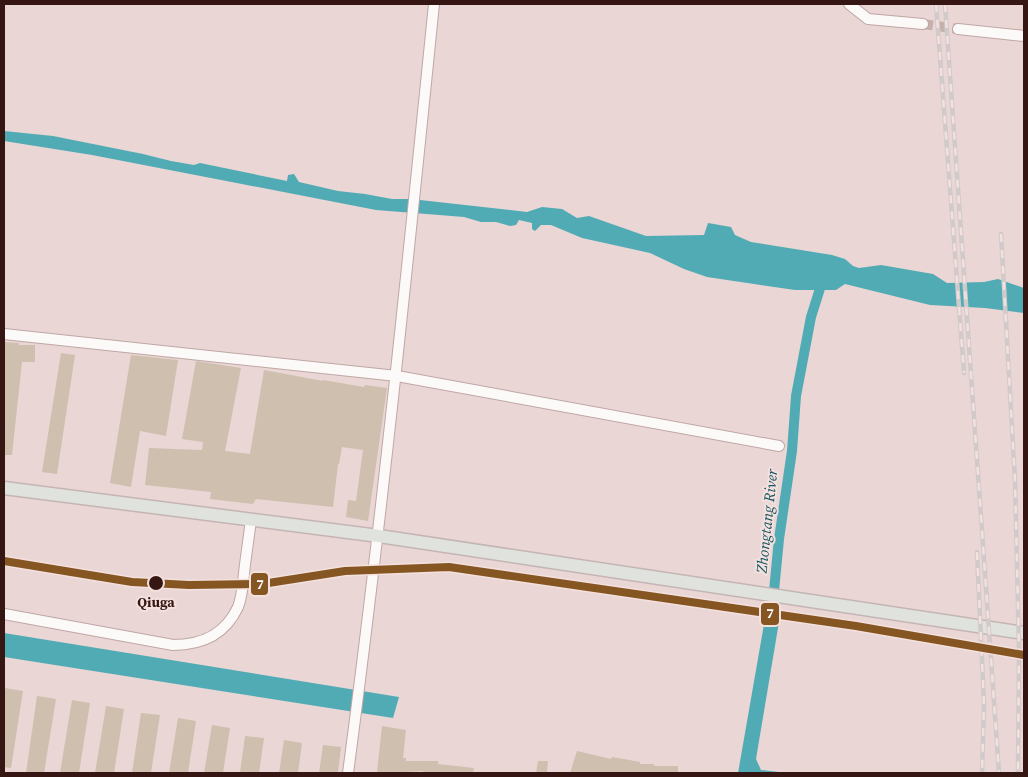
<svg xmlns="http://www.w3.org/2000/svg" width="1028" height="777" font-family="'Source Serif 4',serif">
	<rect width="100%" height="100%" fill="#ead6d4"/>
	<!-- water -->
	<path fill="#51abb5" d="M4 131 53 136 143 154 171 161 194 165 200 163 287 181 288 175 294 174 299 182 338 191 365 194 392 199H411L527 212 542 207 562 209 577 218 589 216 646 236 704 235 708 223 731 227 735 235 751 242 832 255 845 259 853 266 859 268 881 265 933 274 947 283 984 282 998 279 1024 288V313L985 308 930 305 845 284 836 290H795L707 277 684 269 650 253 582 238 551 225H541L535 231 532 229V223L519 220 516 225 510 226 496 222H481L464 217 376 210 92 155 4 141Z
		M767 607 781 610 756 759 761 770 787 773H738Z
		M4 633 399 697 393 718 4 657Z"/>
	<g fill="none" stroke-linecap="round" stroke-linejoin="round">
		<!-- canal -->
		<path stroke="#51abb5" stroke-width="10" d="M771 622 779 539 792 451 796 396 811 317 823 279"/>
	</g>
	<!-- building -->
	<path fill="#cebfaf" d="M4 342 19 343V345H35V362H22L12 455H4Z
		M61 353 75 355 57 474 42 472Z
		M131 355 178 360 166 436 140 431 131 487 110 483Z
		M196 361 241 368 225 451 250 454 264 370 323 381V380L364 387 365 385 387 388 368 521 346 517 348 500 356 501 363 450 342 447 339 464H338L333 507 256 499 253 504 210 499 211 492 145 485 149 448 202 450 203 442 182 439Z
		M5 688 23 691 11 768 4 767Z
		M37 696 56 699 44 773H26Z
		M72 700 90 703 79 773H60Z
		M106 706 124 709 114 773H95Z
		M141 713 160 715 151 773H132Z
		M178 718 196 721 188 773H169Z
		M212 725 230 728 223 773H204Z
		M382 726 406 730 403 758H406V761H438V764L474 768 473 773H423V771L405 772V773L377 772Z
		M245 736 264 738 259 773H240Z
		M284 740 302 743 298 773H279Z
		M323 745 341 747 338 773H319Z
		M577 751 611 759 612 757 624 759 640 762V764H654V766H678V773H570Z
		M538 761H548L547 773H536Z"/>
	<g fill="none" stroke-linecap="round" stroke-linejoin="round">
		<!-- minor-tunnel -->
		<path stroke="#c6b0ad" stroke-width="10" stroke-dasharray="10 5" stroke-linecap="butt" d="M923 24 958 29"/>
		<defs>
			<path id="minor" d="M849 4 868 19 923 24
				M958 29 1024 36
				M4 334 397 376 779 446
				M4 614 173 645C202 645 225 635 238 607 242 597 243 584 244 573 246 555 249 537 251 519
				M348 773C382 517 408 261 434 4"/>
			<path id="major" d="M4 488 379 536 1024 633"/>
		</defs>
		<!-- minor casing -->
		<use href="#minor" stroke="#bfa7a4" stroke-width="12"/>
		<!-- major casing -->
		<use href="#major" stroke="#c4b5b4" stroke-width="15"/>
		<!-- minor -->
		<use href="#minor" stroke="#fcf9f9" stroke-width="10"/>
		<!-- major -->
		<use href="#major" stroke="#e0e2dd" stroke-width="12"/>
		<defs>
			<path id="rail" d="M936 4 964 373
				M945 4 999 773
				M1001 234 1015 481 1019 648 1018 773
				M977 552 984 704 982 773"/>
		</defs>
		<!-- rail casing -->
		<use href="#rail" stroke="#d1caca" stroke-width="4.5"/>
		<!-- rail -->
		<use href="#rail" stroke="#f4e1df" stroke-width="2.5" stroke-dasharray="8" stroke-linecap="butt"/>
		<defs>
			<path id="metro-1" d="M4 561 132 582 189 585 262 584 345 571 449 567 856 626 1024 655"/>
		</defs>
		<!-- metro-1 casing -->
		<use href="#metro-1" stroke="#f4e1df" stroke-width="11"/>
		<!-- metro-1 -->
		<use href="#metro-1" stroke="#855622" stroke-width="8"/>
	</g>
	<!-- markers -->
	<circle fill="#361613" stroke="#f4e1df" stroke-width="2" cx="156" cy="583" r="8"/>
	<g text-anchor="middle" stroke-width="4" stroke-linejoin="round" paint-order="stroke">
		<!-- stop labels -->
		<g font-size="14" font-weight="bold" fill="#361613" stroke="#f4e1df">
			<text x="156" y="607">Qiuga</text>
		</g>
		<!-- water labels -->
		<g font-size="15" font-style="italic" fill="#13565e" stroke="#f4e1df">
			<text transform="translate(767 521) rotate(-84)" y="5">Zhongtang River</text>
		</g>
	</g>
	<g stroke="#f4e1df" stroke-width="2">
		<rect x="250" y="572" width="19" height="24" rx="5" fill="#855622"/>
		<rect x="760" y="602" width="20" height="24" rx="5" fill="#855622"/>
	</g>
	<g font-size="14" text-anchor="middle" font-weight="bold" fill="#fff">
		<text x="260" y="589">7</text>
		<text x="770" y="618">7</text>
	</g>
	<!-- border -->
	<rect width="1028" height="777" fill="none" stroke="#361613" stroke-width="10"/>
</svg>
